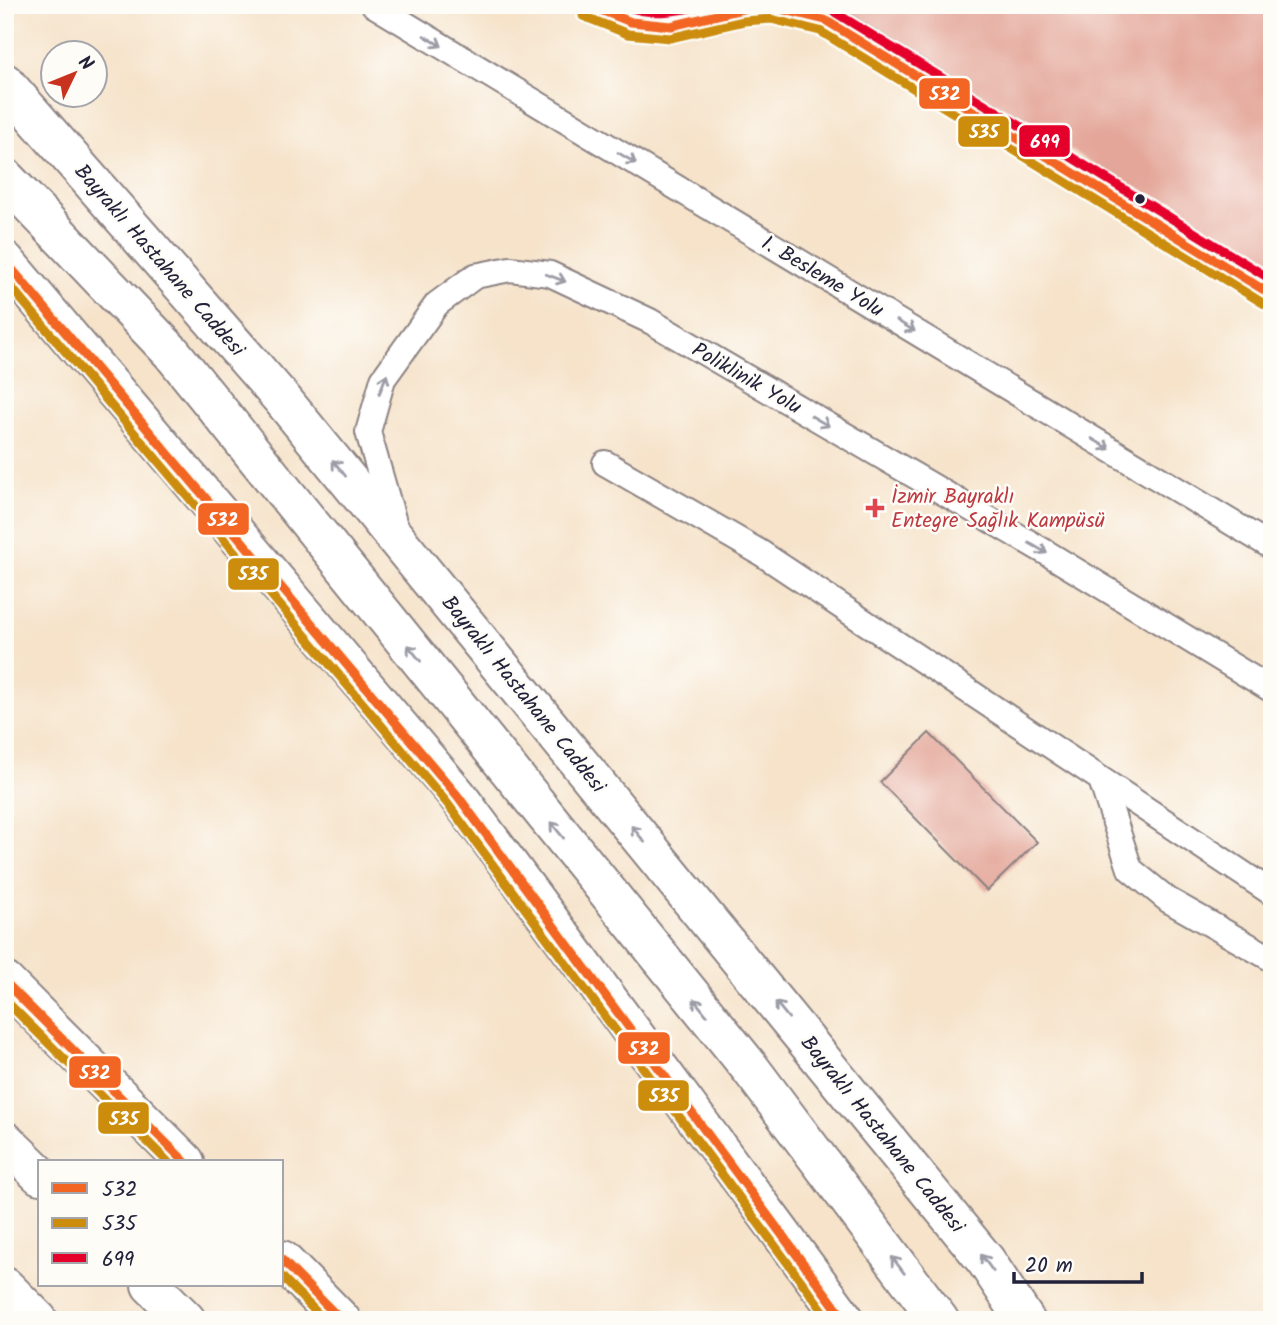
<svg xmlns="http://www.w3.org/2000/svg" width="1277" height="1325" font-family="Kalam,sans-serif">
	<rect width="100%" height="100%" fill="#fdfcf7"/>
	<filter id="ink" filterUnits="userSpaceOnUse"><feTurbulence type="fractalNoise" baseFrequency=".0143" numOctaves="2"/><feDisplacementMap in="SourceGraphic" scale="14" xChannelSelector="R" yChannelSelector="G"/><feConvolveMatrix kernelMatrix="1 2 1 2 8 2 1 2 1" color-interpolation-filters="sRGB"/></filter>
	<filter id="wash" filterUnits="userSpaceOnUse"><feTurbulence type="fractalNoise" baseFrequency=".00686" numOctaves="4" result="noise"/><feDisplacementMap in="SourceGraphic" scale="28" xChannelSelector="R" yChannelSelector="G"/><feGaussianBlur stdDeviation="1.57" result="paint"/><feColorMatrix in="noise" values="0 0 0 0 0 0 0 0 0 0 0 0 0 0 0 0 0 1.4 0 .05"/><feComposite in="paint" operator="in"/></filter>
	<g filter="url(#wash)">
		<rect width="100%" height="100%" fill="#f6e3ca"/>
		<g id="blocks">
			<!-- building -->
			<path fill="#e4a699" d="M835 5H1272V274Z
				M929 733 1037 842 987 891 880 782Z"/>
		</g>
	</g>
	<g filter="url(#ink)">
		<use href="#blocks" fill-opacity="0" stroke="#8c8282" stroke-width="2"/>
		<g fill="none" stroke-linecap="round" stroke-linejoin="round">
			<defs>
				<path id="lane" d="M374 5 1272 547
					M587 5 631 22 671 26 742 9 772 7 825 20 1272 295
					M605 463 761 553 1272 893
					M396 529 368 432 383 379 437 304 475 276 510 269 550 274 650 321 1047 553 1272 690
					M1101 780 1130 869 1168 900 1272 959"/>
				<path id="street" d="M5 83 282 399 986 1261 1025 1320"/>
				<path id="highway" d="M5 178 172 353 750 1068 939 1320
					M5 261 457 795 845 1320
					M5 982 185 1162
					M5 1141 40 1175
					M282 1260 341 1320
					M151 1285 186 1320
					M5 1287 38 1320"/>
			</defs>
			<!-- lane casing -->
			<use href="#lane" stroke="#8c8282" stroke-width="28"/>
			<!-- street casing -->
			<use href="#street" stroke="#8c8282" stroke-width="42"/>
			<!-- highway casing -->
			<use href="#highway" stroke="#8c8282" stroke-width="42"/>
			<!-- lane -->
			<use href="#lane" stroke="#fff" stroke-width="24"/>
			<!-- street -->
			<use href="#street" stroke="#fff" stroke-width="38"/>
			<!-- highway -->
			<use href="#highway" stroke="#fff" stroke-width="38"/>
			<defs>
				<path id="bus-1" d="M588 5 631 22 671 26 742 9 772 7 825 20 1272 295
					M5 261 457 795 845 1320
					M5 982 185 1162
					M282 1260 341 1320"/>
				<path id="bus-2" d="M583 16 628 34 670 38 744 21 771 19 820 31 1266 305
					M5 280 447 803 830 1320
					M5 1000 168 1162
					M282 1277 324 1320"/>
				<path id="bus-3" d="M622 5C650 16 676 12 705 5
					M816 5 831 10 1272 280"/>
			</defs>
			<!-- bus-1 casing -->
			<use href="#bus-1" stroke="#fdfcf7" stroke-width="14"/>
			<!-- bus-2 casing -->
			<use href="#bus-2" stroke="#fdfcf7" stroke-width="14"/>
			<!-- bus-3 casing -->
			<use href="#bus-3" stroke="#fdfcf7" stroke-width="14"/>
			<!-- bus-1 -->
			<use href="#bus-1" stroke="#f26522" stroke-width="9"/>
			<!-- bus-2 -->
			<use href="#bus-2" stroke="#cc8c0c" stroke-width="9"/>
			<!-- bus-3 -->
			<use href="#bus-3" stroke="#e4002b" stroke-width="9"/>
		</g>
		<!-- one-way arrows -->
		<defs><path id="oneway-shaft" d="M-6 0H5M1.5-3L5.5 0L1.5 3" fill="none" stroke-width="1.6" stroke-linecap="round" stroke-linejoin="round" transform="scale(1.75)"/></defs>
		<g stroke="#9c9ca7">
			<use href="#oneway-shaft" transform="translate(433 41) rotate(31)"/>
			<use href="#oneway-shaft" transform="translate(627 158) rotate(31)"/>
			<use href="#oneway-shaft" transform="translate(556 278) rotate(21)"/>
			<use href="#oneway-shaft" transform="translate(906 326) rotate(31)"/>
			<use href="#oneway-shaft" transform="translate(383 384) rotate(-69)"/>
			<use href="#oneway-shaft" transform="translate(820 421) rotate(30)"/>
			<use href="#oneway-shaft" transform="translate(1101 444) rotate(31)"/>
			<use href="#oneway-shaft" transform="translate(339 468) rotate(-129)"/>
			<use href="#oneway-shaft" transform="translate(1038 548) rotate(30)"/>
			<use href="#oneway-shaft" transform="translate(414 653) rotate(-129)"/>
			<use href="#oneway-shaft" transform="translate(557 830) rotate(-129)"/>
			<use href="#oneway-shaft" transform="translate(638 834) rotate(-129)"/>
			<use href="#oneway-shaft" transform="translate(700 1007) rotate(-129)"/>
			<use href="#oneway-shaft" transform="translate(782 1010) rotate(-129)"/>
			<use href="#oneway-shaft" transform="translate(987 1263) rotate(-126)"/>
			<use href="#oneway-shaft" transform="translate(898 1265) rotate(-127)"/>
		</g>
	</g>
	<!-- markers -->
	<circle fill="#22223b" stroke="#fdfcf7" stroke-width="2.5" cx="1140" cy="199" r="6"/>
	<path fill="#e0444e" stroke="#fdfcf7" stroke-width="2.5" d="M871.5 497.5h7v7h7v7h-7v7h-7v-7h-7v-7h7z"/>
	<g text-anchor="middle" stroke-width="5" stroke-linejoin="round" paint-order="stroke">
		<!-- street labels -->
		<g font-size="21" fill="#22223b" stroke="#fdfcf7">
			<text transform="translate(160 260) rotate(49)" y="7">Bayraklı Hastahane Caddesi</text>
			<text transform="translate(823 276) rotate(31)" y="7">1. Besleme Yolu</text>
			<text transform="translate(747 378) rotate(30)" y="7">Poliklinik Yolu</text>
			<text transform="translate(524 694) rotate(51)" y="7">Bayraklı Hastahane Caddesi</text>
			<text transform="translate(883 1134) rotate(51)" y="7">Bayraklı Hastahane Caddesi</text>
		</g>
		<!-- health labels -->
		<g font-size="21" fill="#be3a42" stroke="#fdfcf7" text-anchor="start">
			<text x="891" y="503">İzmir Bayraklı<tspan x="891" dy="24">Entegre Sağlık Kampüsü</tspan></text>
		</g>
	</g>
	<g stroke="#fdfcf7" stroke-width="2.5">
		<rect x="918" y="77" width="53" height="33" rx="7" fill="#f26522"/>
		<rect x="957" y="115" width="53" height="33" rx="7" fill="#cc8c0c"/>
		<rect x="1018" y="124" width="53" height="34" rx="7" fill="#e4002b"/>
		<rect x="197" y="502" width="53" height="34" rx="7" fill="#f26522"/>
		<rect x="227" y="557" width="53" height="34" rx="7" fill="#cc8c0c"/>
		<rect x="617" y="1031" width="54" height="34" rx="7" fill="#f26522"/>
		<rect x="68" y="1055" width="54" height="34" rx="7" fill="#f26522"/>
		<rect x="637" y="1079" width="53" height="33" rx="7" fill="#cc8c0c"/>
		<rect x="97" y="1101" width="53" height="34" rx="7" fill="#cc8c0c"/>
	</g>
	<g font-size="19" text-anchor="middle" font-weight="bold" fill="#fff">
		<text x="945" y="100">532</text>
		<text x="984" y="138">535</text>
		<text x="1045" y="148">699</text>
		<text x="223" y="526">532</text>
		<text x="253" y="580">535</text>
		<text x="644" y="1055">532</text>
		<text x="95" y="1079">532</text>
		<text x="664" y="1102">535</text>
		<text x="124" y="1125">535</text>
	</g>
	<!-- margin -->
	<rect width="1277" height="1325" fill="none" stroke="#fdfcf7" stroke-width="28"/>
	<!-- legend -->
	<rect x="38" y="1160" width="245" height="126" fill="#fdfcf7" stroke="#a5a5ac" stroke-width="2"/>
	<rect x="52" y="1183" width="35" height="10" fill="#f26522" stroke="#a5a5ac" stroke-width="2"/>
	<text x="102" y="1196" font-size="21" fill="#22223b">532</text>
	<rect x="52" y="1218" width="35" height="10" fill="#cc8c0c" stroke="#a5a5ac" stroke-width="2"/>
	<text x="102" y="1230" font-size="21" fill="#22223b">535</text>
	<rect x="52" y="1253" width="35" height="10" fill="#e4002b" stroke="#a5a5ac" stroke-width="2"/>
	<text x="102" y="1266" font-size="21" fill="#22223b">699</text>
	<!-- north arrow -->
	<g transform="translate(74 74) rotate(47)"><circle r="33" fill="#fdfcf7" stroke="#a5a5ac" stroke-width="2"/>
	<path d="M0-5L12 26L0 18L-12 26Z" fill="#c8321e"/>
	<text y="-10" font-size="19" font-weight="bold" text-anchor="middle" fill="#22223b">N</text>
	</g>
	<!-- scale -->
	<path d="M1014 1272v10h128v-10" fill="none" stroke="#22223b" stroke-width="3.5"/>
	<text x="1025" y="1272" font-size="21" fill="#22223b" stroke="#fdfcf7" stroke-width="5" paint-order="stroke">20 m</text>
</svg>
